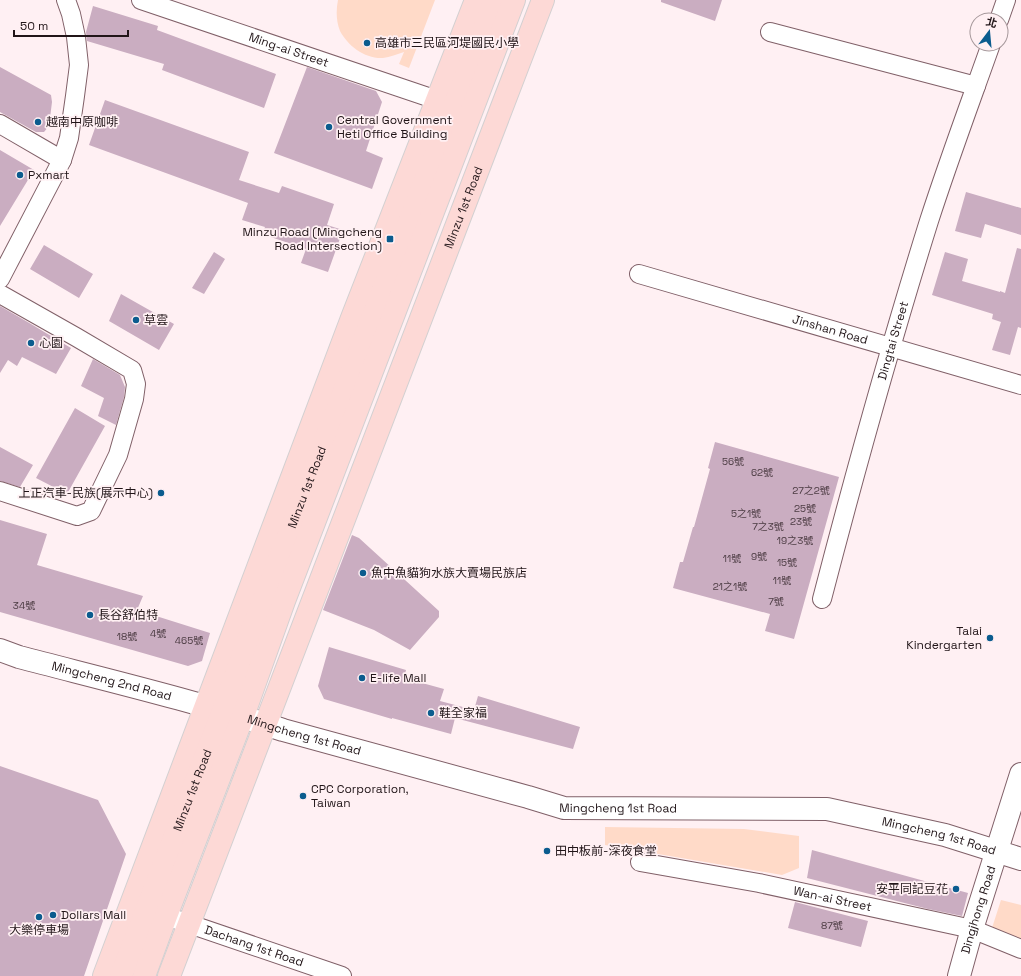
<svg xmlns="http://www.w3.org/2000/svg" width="1021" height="976" font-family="'Space Grotesk','Noto Sans TC',sans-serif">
	<rect width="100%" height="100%" fill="#fff0f3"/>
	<!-- green -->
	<path fill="#ffdac8" d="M338 0H435L409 68 399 64 404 52C397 54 390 57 383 58 365 59 348 46 340 31 336 21 336 10 338 0Z
		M605 827 744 829 799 836V868L782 875 605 845Z
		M1001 900 1021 905V941L992 928Z"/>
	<!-- building -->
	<path fill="#caadc1" d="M661 0H722L715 21 661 2Z
		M93 6 158 26 157 30 276 74 264 108 162 70 164 64 87 41 86 32Z
		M0 67 51 95 52 102 49 126 44 132H36L0 112Z
		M307 67 376 91 382 102 366 151 383 158 372 189 274 153Z
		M105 100 249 152 239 180 279 193 282 186 334 204 327 225 343 230 328 272 301 263 306 249 262 234 265 227 242 220 248 203 89 145Z
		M0 150 34 170 0 226Z
		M966 192 1021 208V235L985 224 981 238 955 231Z
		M44 245 93 274 79 298 30 269Z
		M1017 248 1021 249V328L1018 327 1010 355 992 350 1001 322 992 319 993 314 932 295 945 252 968 259 962 281 1000 292V291L1005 293Z
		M214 252 225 259 204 294 192 288Z
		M121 294 174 324 159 350 109 321Z
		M0 306 31 324 71 348 56 374 22 357 17 366 8 360 0 373Z
		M93 359 120 375 125 387 124 397 116 425 98 416 104 398 81 386Z
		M75 408 105 426 67 494 36 478Z
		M715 442 839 477 794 639 765 631 770 614 673 588 680 562H683L693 527H694L710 469 708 468Z
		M0 447 33 465 20 487 0 481Z
		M0 520 47 534 37 565 143 596 137 610 210 633 202 661 188 666 0 612Z
		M352 535 359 538 439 611V617L410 650 374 630 323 610Z
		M329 647 406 670 404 678 444 689 440 701 474 710 478 696 580 727 573 749 455 718 451 734 392 718V719L324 699 318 686Z
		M0 766 98 800 126 854 84 976H0Z
		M812 850 968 893 962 916 928 909 807 878Z
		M795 902 868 921 861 947 788 928Z"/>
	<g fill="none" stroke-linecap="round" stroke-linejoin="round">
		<defs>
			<g id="street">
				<path id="s1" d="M141 0 437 100"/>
				<path d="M999 20 1006 0"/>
				<path d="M770 32 976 86"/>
				<path d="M0 124 62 160"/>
				<path id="s2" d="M639 274 1021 385"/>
				<path d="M0 279 62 160 69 138 75 96 79 65 76 37 71 14 66 0"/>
				<path d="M0 294 76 337 132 370 136 384 134 399 118 455 91 511 77 516 0 491"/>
				<path id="s3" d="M822 599C855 472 890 346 929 221 948 162 970 103 991 44"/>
				<path id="s4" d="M640 862 759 883 972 929 1021 949"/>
				<path id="s5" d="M166 916 342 976"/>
			</g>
			<g id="secondary">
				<path id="s6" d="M0 650 19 657C107 680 196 701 283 730L528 797 564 808 827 809 945 835 1021 859"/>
				<path id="s7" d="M959 976 972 929 1021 774"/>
			</g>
			<g id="primary">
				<path d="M104 976 352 318 476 0"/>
				<path id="s8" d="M121 976 223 711 250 635 495 0"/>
				<path d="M144 976 166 916 243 716 284 601 514 0"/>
				<path id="s9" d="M169 976 543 0"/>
			</g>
		</defs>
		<!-- street casing -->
		<use href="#street" stroke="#806068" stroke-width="20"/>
		<!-- secondary casing -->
		<use href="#secondary" stroke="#806068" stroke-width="24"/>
		<!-- primary casing -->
		<use href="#primary" stroke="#d3d0d1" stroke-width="24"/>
		<!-- street -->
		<use href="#street" stroke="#fff" stroke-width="18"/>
		<!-- secondary -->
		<use href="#secondary" stroke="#fff" stroke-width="22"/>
		<!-- primary -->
		<use href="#primary" stroke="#fdd9d6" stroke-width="22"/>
	</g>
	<!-- markers -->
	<g fill="#0b5c8e" stroke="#fff0f3" stroke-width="1.5">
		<circle cx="367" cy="43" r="4"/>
		<circle cx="38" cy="122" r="4"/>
		<circle cx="329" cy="127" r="4"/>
		<circle cx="20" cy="175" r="4"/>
		<rect x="386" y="235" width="8" height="8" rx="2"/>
		<circle cx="136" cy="320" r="4"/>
		<circle cx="31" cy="343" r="4"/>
		<circle cx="161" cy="493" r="4"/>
		<circle cx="363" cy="573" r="4"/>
		<circle cx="90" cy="615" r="4"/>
		<circle cx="990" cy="638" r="4"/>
		<circle cx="362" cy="678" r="4"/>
		<circle cx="431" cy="713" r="4"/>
		<circle cx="303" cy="796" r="4"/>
		<circle cx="547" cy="851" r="4"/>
		<circle cx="956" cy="889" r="4"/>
		<circle cx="53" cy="915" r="4"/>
		<circle cx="39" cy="917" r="4"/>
	</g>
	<g text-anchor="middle" stroke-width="3.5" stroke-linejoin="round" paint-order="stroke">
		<!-- number labels -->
		<g font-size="10" fill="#4b3b42">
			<text x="733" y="465">56號</text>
			<text x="762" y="476">62號</text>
			<text x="811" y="494">27之2號</text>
			<text x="805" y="512">25號</text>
			<text x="746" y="517">5之1號</text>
			<text x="801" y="525">23號</text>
			<text x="768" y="530">7之3號</text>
			<text x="795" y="544">19之3號</text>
			<text x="759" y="560">9號</text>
			<text x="732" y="562">11號</text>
			<text x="787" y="566">15號</text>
			<text x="782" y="584">11號</text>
			<text x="730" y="590">21之1號</text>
			<text x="776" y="605">7號</text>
			<text x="24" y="609">34號</text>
			<text x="158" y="637">4號</text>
			<text x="127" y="640">18號</text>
			<text x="189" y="644">465號</text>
			<text x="832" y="929">87號</text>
		</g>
		<!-- poi labels -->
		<g font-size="12" fill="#211518" stroke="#fff0f3" text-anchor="start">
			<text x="375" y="47">高雄市三民區河堤國民小學</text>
			<text x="337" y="124">Central Government<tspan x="337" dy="14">Heti Office Building</tspan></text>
			<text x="46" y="126">越南中原咖啡</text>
			<text x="28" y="179">Pxmart</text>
			<text x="382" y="236" text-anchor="end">Minzu Road (Mingcheng<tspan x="382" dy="14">Road Intersection)</tspan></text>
			<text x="144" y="324">草雲</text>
			<text x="39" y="347">心園</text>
			<text x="153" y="497" text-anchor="end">上正汽車-民族(展示中心)</text>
			<text x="371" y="577">魚中魚貓狗水族大賣場民族店</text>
			<text x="98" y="619">長谷舒伯特</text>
			<text x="982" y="635" text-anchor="end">Talai<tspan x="982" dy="14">Kindergarten</tspan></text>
			<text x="370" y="682">E-life Mall</text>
			<text x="439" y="717">鞋全家福</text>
			<text x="311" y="793">CPC Corporation,<tspan x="311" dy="14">Taiwan</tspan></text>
			<text x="555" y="855">田中板前-深夜食堂</text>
			<text x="948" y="893" text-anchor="end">安平同記豆花</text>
			<text x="61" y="919">Dollars Mall</text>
			<text x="39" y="934" text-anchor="middle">大樂停車場</text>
		</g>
		<!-- street labels -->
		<g font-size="12" fill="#211518" stroke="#fff0f3">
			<text dy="4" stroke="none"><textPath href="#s1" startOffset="156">Ming-ai Street</textPath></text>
			<text dy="4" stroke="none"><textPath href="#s9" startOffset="823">Minzu 1st Road</textPath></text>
			<text dy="4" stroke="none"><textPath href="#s2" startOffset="199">Jinshan Road</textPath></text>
			<text dy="4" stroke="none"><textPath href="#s3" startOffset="268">Dingtai Street</textPath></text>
			<text dy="4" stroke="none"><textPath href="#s8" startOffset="523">Minzu 1st Road</textPath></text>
			<text dy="4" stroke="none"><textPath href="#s6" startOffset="116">Mingcheng 2nd Road</textPath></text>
			<text dy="4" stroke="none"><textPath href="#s6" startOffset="316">Mingcheng 1st Road</textPath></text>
			<text dy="4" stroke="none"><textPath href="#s8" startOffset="199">Minzu 1st Road</textPath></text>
			<text dy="4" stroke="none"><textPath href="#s6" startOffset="640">Mingcheng 1st Road</textPath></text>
			<text dy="4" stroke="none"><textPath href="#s6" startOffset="964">Mingcheng 1st Road</textPath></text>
			<text dy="4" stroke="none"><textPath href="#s4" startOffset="196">Wan-ai Street</textPath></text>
			<text dy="4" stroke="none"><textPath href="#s7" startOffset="69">Dingjhong Road</textPath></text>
			<text dy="4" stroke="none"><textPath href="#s5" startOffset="93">Dachang 1st Road</textPath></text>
		</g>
	</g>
	<!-- north arrow -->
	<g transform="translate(989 32) rotate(16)"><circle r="19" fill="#fff0f3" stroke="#a6989b"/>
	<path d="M0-3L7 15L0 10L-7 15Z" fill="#0b5c8e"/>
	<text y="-6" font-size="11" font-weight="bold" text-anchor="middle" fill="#211518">北</text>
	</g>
	<!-- scale -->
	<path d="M14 30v6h114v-6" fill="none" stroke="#211518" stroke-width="2"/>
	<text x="20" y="30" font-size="12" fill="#211518" stroke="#fff0f3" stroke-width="3" paint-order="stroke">50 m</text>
</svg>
